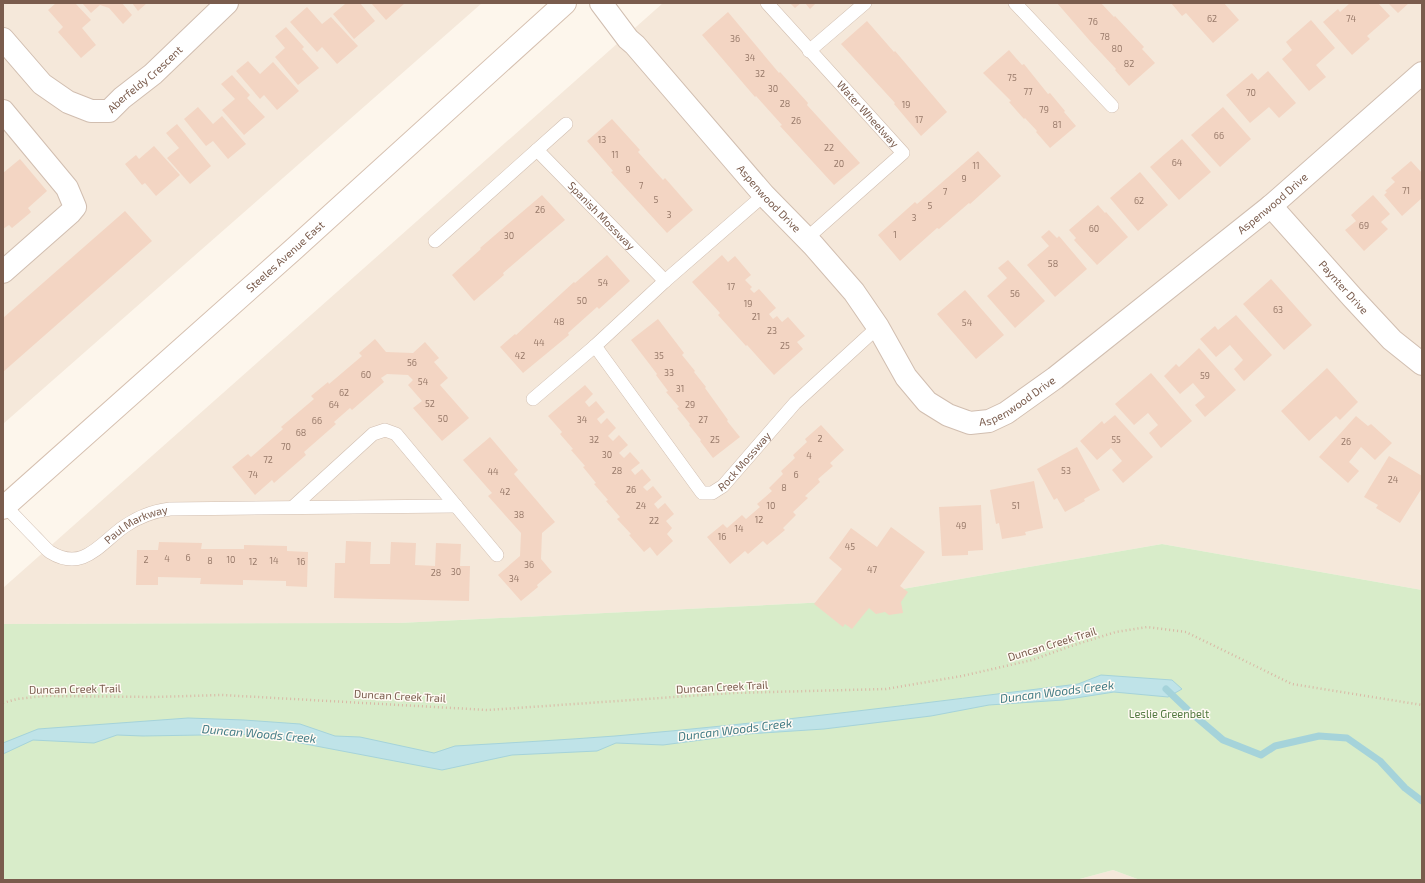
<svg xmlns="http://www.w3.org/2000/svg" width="1425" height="883" font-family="'Exo 2',sans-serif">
	<rect width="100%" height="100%" fill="#fdf6ec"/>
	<!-- residential -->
	<path fill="#f5e8da" d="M3 3H482L3 424Z
		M663 3H1422V590L1162 544 828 602 399 623 3 624V588Z
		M1113 870 1140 880H1076Z"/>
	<!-- green -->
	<path fill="#d8ecc9" d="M1162 544 1422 590V880H1140L1113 870 1076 880H3V624L399 623 828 602Z"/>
	<!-- water -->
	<path fill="#bfe3e8" stroke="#a5d3da" d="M1101 675 1172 680 1182 689 1168 697 1114 692 1063 700 989 705 931 716 824 729 747 734 663 745 616 743 597 751 512 755 442 770 300 743 261 734 143 736 117 735 94 743 33 740 3 754V743L38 729 188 718 244 720 300 724 335 736 360 737 434 753 455 746C508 743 562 740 615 736 770 723 924 703 1078 684Z"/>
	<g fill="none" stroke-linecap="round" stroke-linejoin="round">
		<!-- stream -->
		<path stroke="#a5d3da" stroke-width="7" d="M1166 689 1189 711 1223 740 1261 755 1275 746 1319 736 1347 738 1380 761 1405 788 1422 801"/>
	</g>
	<!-- building -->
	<path fill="#f3d5c3" d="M56 3H75L91 20 82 28 96 45 81 58 58 32 63 27 48 10Z
		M82 3H122L132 15 123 24 109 8 100 5 91 13Z
		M132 3H147L138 11Z
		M344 3H360L375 21 354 39 333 14 345 4Z
		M371 3H405L386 20Z
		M790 3H801L795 8Z
		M805 3H816L810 9Z
		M1057 3H1101L1114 17 1115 16 1144 47 1142 49 1155 63 1129 86 1115 70 1116 69 1090 41Z
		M1171 3H1224L1239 20 1213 43 1186 13 1182 16Z
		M1350 3H1378L1390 16 1367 36 1370 39 1352 55 1323 22 1338 9 1340 12Z
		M1388 3H1409L1398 13Z
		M307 7 322 24 331 17 358 46 337 64 322 47 317 52 290 22Z
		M728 12 779 73 780 72 808 103 807 105 860 163 834 185 780 126 782 125 756 96 755 97 702 35Z
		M1311 20 1335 48 1316 65 1326 77 1309 91 1282 59 1292 50 1286 42Z
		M867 21 894 52 895 51 947 112 921 136 894 104 895 103 841 44Z
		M286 27 304 47 302 49 319 68 298 85 275 57 285 48 275 36Z
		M1009 50 1022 65 1024 64 1048 94 1050 93 1065 111 1064 112 1076 126 1050 148 1036 132 1037 131 1025 118 1024 119 1009 102 1011 101 983 73Z
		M248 61 260 74 273 62 299 91 277 110 264 95 260 99 236 71Z
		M1268 71 1296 103 1279 118 1269 107 1250 123 1226 95 1252 73 1258 80Z
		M232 75 250 95 247 98 265 117 244 135 222 110 235 99 221 84Z
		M198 107 213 124 222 116 246 144 228 159 213 141 206 146 184 119Z
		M1223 107 1251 139 1220 167 1191 135Z
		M612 119 640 150 638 152 663 180 665 178 693 210 667 233 611 172 613 171 587 141Z
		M177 124 211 166 190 184 167 158 179 148 166 133Z
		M1182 139 1211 172 1179 200 1150 167Z
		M154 146 180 175 156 196 145 183 142 185 125 164 136 155 139 159Z
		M978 151 1001 176 970 204 969 203 939 229 937 228 900 261 878 235 915 202 917 204 947 178Z
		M20 159 47 191 28 208 31 212 30 213 12 228 9 225 3 229V173Z
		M1411 161 1422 173V198L1402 216 1384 195 1387 192 1385 191 1395 182 1391 178Z
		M1140 172 1168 205 1138 231 1110 198Z
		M542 195 565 220 503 273 504 275 474 301 452 275 481 249 480 248Z
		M1373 195 1390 214 1381 222 1388 229 1364 251 1345 230 1356 221 1351 215Z
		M1098 205 1105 213 1106 212 1128 237 1097 265 1074 240 1076 238 1069 230Z
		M125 211 152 241 3 372V318Z
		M1049 230 1057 238 1059 236 1087 269 1055 297 1027 265 1049 246 1041 237Z
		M607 255 630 281 599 309 597 307 568 333 569 335 523 373 500 347 515 334 516 335 574 282 575 283Z
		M722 255 728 262 735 256 751 275 745 280 752 287 750 289 754 293 759 289 776 308 769 314 773 319 777 316 782 322 788 317 805 336 797 342 803 349 774 375 747 345 746 346 718 315 720 313 692 282Z
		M1008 260 1045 301 1015 328 987 296 1007 278 998 268Z
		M1271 279 1312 325 1284 350 1243 304Z
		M965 290 1004 335 976 359 937 314Z
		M1236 315 1272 355 1244 381 1234 369 1243 360 1230 345 1216 357 1200 339 1215 326 1218 330Z
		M658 319 684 353 682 355 695 371 694 372 706 387 705 388 728 420 727 421 740 437 713 458 700 441 701 440 689 425 690 424 677 408 679 407 666 392 668 391 656 375 657 374 631 340Z
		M375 339 386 352 413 353 425 342 439 358 434 362 448 378 440 385 469 418 442 441 413 408 422 401 408 385 413 380 408 375 387 374 381 378 384 382 352 410 350 408 334 422 336 424 304 452 306 455 274 483 272 480 255 495 232 467 248 454 251 457 283 429 281 427 314 399 311 396 328 382 329 384 362 356 359 353Z
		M1199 348 1236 390 1205 417 1195 405 1205 397 1193 383 1180 394 1164 376 1176 364 1179 367Z
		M1327 368 1358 402 1340 420 1336 416 1309 441 1281 411Z
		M1151 373 1192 421 1161 448 1149 433 1158 425 1148 413 1134 425 1115 404Z
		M585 385 593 394 585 402 589 407 596 401 605 412 597 419 601 424 607 418 616 428 608 436 613 441 619 435 628 445 619 453 624 458 630 452 640 463 631 470 635 475 642 469 651 480 643 487 647 491 653 486 662 497 654 504 658 509 665 503 674 514 666 521 672 528 667 534 673 541 657 556 650 547 644 552 629 535 631 534 617 519 620 517 606 501 608 500 594 484 596 483 583 467 585 466 571 450 573 449 560 434 562 432 548 416Z
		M1115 415 1153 457 1123 483 1112 470 1122 461 1111 448 1097 460 1080 441 1102 421 1104 424Z
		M1356 416 1368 426 1371 424 1392 443 1375 460 1361 447 1349 462 1359 471 1348 483 1319 457Z
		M821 425 844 450 830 463 833 466 818 479 820 482 805 496 808 498 793 512 796 515 783 528 785 530 767 545 763 541 748 554 745 551 730 564 707 537 723 524 727 528 742 515 746 519 760 507 757 504 772 491 769 488 783 474 781 471 795 458 793 455 807 442 805 439Z
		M490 437 518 470 514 474 555 522 542 533 541 559 552 572 537 585 538 587 521 601 498 575 520 556 521 533 488 496 492 493 463 460Z
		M1077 447 1100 490 1084 499 1085 501 1065 512 1057 498 1054 500 1037 469Z
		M1389 456 1422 476V488L1400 523 1376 508 1378 505 1364 497Z
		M1034 481 1043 528 1025 532 1026 535 1002 539 999 523 996 524 990 490Z
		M981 505 983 550 968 551V555L942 556 939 507Z
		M891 527 925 552 900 586 908 592 901 602 903 613 889 615 885 612 876 614 869 608 852 629 845 624 843 627 814 604 842 569 829 558 851 528 877 547Z
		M346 541 371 542 370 564H390L391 542 416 543 415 565 435 566 436 543 461 544 460 566H470L469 601 334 598 335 563H345Z
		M159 542 202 543 201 549H244V545L287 546V551L308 552 307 587 286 586V581L243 580V585L200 584 201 578 158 577V585H136L137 550H158Z"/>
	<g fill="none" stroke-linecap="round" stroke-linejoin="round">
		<defs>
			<g id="lane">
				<path id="s1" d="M767 3 903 153 806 239"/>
				<path d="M1015 3 1112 106"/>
				<path d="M809 51 865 3"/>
				<path id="s2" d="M537 150 665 281"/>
				<path id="s3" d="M764 195 665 281 595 346 702 493H712L723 486 795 403 878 327"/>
				<path d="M435 241 566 124"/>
				<path d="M533 399 595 346"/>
				<path id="s4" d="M5 506C15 516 25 527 35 537 40 542 45 548 50 552 84 573 101 542 125 526 138 517 154 511 170 509L456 506"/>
				<path d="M293 507 373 434 385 430 396 434 497 555"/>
			</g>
			<g id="street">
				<path id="s5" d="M601 3 628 39 635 45 764 195 813 245 854 292 878 327 906 377 927 402 948 415 970 423 989 421 1006 413 1055 378 1271 206 1422 73"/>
				<path id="s6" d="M3 39 42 84 68 102 91 111H109L122 98 153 74 227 3"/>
				<path d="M3 111 67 188 75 207 70 213 3 272"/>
				<path id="s7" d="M1271 206 1352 297 1392 340 1422 364"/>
			</g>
			<g id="secondary">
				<path id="s8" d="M3 508 295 248 565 3"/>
			</g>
		</defs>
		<!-- lane casing -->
		<use href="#lane" stroke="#d1beb0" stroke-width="14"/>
		<!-- street casing -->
		<use href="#street" stroke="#d1beb0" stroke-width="24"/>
		<!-- secondary casing -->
		<use href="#secondary" stroke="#d6c0b0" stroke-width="24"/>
		<!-- path -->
		<path stroke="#d9b8a5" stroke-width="2.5" stroke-dasharray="1 3" stroke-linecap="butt" d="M3 703 17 699 44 696 154 697 222 695 488 710 732 693 886 689 962 676 1032 660 1074 645 1116 632 1147 627 1186 632 1292 684 1422 705"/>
		<!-- lane -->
		<use href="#lane" stroke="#fff" stroke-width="13"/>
		<!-- street -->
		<use href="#street" stroke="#fff" stroke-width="22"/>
		<!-- secondary -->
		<use href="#secondary" stroke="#fff" stroke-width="22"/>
	</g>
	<g text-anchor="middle" stroke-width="3" stroke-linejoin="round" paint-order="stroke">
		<!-- number labels -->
		<g font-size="9" fill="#987a6a">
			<text x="1212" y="22">62</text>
			<text x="1351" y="22">74</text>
			<text x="1093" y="25">76</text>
			<text x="1105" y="40">78</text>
			<text x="735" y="42">36</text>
			<text x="1117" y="52">80</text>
			<text x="750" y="61">34</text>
			<text x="1129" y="67">82</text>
			<text x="760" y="77">32</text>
			<text x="1012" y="81">75</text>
			<text x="773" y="92">30</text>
			<text x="1028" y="95">77</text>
			<text x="1251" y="96">70</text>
			<text x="785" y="107">28</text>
			<text x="906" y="108">19</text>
			<text x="1044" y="113">79</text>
			<text x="919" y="123">17</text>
			<text x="796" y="124">26</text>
			<text x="1057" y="128">81</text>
			<text x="1219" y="139">66</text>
			<text x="602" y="143">13</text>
			<text x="829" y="151">22</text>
			<text x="615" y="158">11</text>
			<text x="1177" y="166">64</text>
			<text x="839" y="167">20</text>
			<text x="976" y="169">11</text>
			<text x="628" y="173">9</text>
			<text x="964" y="182">9</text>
			<text x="641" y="189">7</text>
			<text x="1406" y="194">71</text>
			<text x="945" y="195">7</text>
			<text x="656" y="203">5</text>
			<text x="1139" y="204">62</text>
			<text x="930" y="209">5</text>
			<text x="540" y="213">26</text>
			<text x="669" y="218">3</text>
			<text x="914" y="221">3</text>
			<text x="1364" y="229">69</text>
			<text x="1094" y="232">60</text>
			<text x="895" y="238">1</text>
			<text x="509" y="239">30</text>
			<text x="1053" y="267">58</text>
			<text x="603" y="286">54</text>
			<text x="731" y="290">17</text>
			<text x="1015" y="297">56</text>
			<text x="582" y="304">50</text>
			<text x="748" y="307">19</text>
			<text x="1278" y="313">63</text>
			<text x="756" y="320">21</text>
			<text x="559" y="325">48</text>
			<text x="967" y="326">54</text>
			<text x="772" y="334">23</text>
			<text x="539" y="346">44</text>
			<text x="785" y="349">25</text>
			<text x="520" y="359">42</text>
			<text x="659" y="359">35</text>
			<text x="412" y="366">56</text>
			<text x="669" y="376">33</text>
			<text x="366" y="378">60</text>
			<text x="1205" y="379">59</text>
			<text x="423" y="385">54</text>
			<text x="680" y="392">31</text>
			<text x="344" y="396">62</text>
			<text x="430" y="407">52</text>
			<text x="334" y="408">64</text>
			<text x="690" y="408">29</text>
			<text x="443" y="422">50</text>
			<text x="582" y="423">34</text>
			<text x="703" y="423">27</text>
			<text x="317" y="424">66</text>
			<text x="301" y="436">68</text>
			<text x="820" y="442">2</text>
			<text x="594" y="443">32</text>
			<text x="715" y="443">25</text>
			<text x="1116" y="443">55</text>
			<text x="1346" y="445">26</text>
			<text x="286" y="450">70</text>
			<text x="607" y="458">30</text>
			<text x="809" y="459">4</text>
			<text x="268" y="463">72</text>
			<text x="617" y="474">28</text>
			<text x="1066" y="474">53</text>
			<text x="493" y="475">44</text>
			<text x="253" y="478">74</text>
			<text x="796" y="478">6</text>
			<text x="1393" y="483">24</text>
			<text x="784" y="491">8</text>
			<text x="631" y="493">26</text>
			<text x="505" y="495">42</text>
			<text x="641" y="509">24</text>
			<text x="771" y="509">10</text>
			<text x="1016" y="509">51</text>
			<text x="519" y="518">38</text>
			<text x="759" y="523">12</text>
			<text x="654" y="524">22</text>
			<text x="961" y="529">49</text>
			<text x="739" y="532">14</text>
			<text x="722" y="540">16</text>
			<text x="850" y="550">45</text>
			<text x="188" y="561">6</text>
			<text x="167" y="562">4</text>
			<text x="146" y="563">2</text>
			<text x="231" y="563">10</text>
			<text x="210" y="564">8</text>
			<text x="274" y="564">14</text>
			<text x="253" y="565">12</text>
			<text x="301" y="565">16</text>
			<text x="529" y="568">36</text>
			<text x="872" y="573">47</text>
			<text x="456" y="575">30</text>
			<text x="436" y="576">28</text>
			<text x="514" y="582">34</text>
		</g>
		<!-- street labels -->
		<g font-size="11" fill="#7a5c4d" stroke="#fffaf3">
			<text dy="4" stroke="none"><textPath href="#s6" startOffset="182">Aberfeldy Crescent</textPath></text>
			<text dy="4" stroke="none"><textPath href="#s1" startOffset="150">Water Wheelway</textPath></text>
			<text dy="4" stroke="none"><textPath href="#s5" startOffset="258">Aspenwood Drive</textPath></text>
			<text dy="4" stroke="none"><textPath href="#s5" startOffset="942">Aspenwood Drive</textPath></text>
			<text dy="4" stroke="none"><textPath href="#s2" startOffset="92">Spanish Mossway</textPath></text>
			<text dy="4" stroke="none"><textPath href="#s8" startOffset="378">Steeles Avenue East</textPath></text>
			<text dy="4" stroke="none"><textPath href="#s7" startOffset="109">Paynter Drive</textPath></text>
			<text dy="4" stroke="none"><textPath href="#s5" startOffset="618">Aspenwood Drive</textPath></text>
			<text dy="4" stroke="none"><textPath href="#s3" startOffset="464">Rock Mossway</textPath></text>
			<text dy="4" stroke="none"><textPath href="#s4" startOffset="162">Paul Markway</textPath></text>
			<text transform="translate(1052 644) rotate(-17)" y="4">Duncan Creek Trail</text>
			<text transform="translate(722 687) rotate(-3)" y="4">Duncan Creek Trail</text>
			<text transform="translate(75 689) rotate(-1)" y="4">Duncan Creek Trail</text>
			<text transform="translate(400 696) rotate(3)" y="4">Duncan Creek Trail</text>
		</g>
		<!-- park labels -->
		<g font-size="11" fill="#537a41" stroke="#fffaf3">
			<text x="1169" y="718">Leslie Greenbelt</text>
		</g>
		<!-- water labels -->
		<g font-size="12" font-style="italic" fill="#437c86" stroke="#fffaf3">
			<text transform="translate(1057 692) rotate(-7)" y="4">Duncan Woods Creek</text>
			<text transform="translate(735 730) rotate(-7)" y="4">Duncan Woods Creek</text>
			<text transform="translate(259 734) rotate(5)" y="4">Duncan Woods Creek</text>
		</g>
	</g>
	<!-- border -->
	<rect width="1425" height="883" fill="none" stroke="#7a5c4d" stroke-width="8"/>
</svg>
